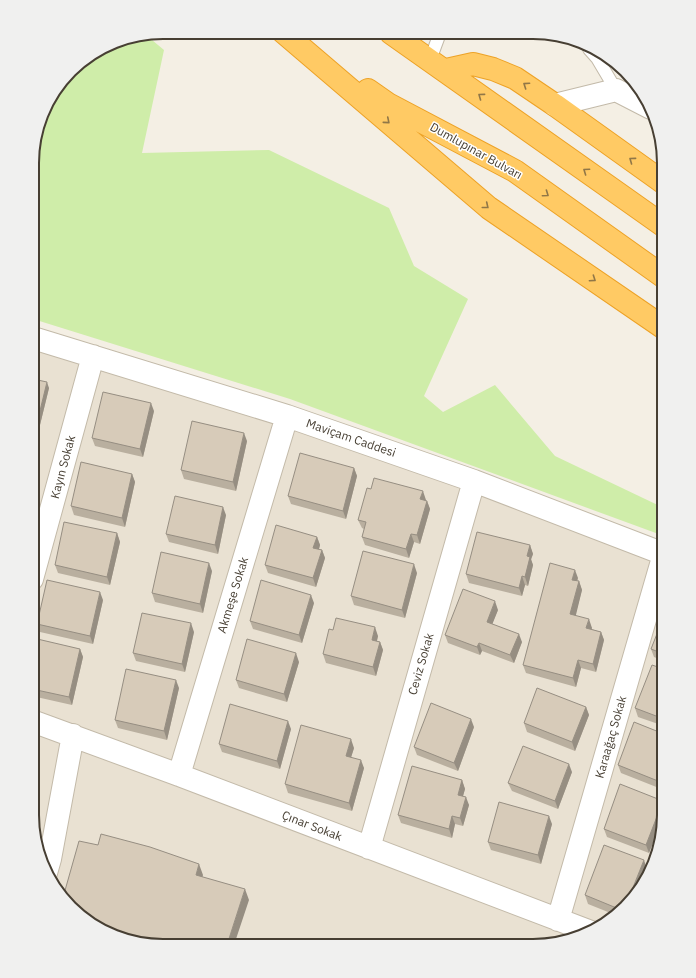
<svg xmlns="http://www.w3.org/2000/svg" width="696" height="978" font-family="'IBM Plex Sans',sans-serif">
	<rect width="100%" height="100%" fill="#f4efe4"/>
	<!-- residential -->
	<path fill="#e9e1d2" d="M33 338 664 554V824L642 888 591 933 534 946 146 945 90 924 45 873 32 816Z"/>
	<!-- green -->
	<path fill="#cfeda9" d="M146 35 164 50 142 153 269 150 389 208 414 266 468 299 424 396 443 412 495 385 555 456 664 508V536L290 399 33 319V145L49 98 77 64 120 39Z"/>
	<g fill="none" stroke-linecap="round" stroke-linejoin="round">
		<defs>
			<path id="lane" d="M589 49 597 58 616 90
				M430 60 440 33"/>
			<path id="street" d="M555 105 616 90 651 108
				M33 338 287 416 474 481 664 554
				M32 579 93 356
				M32 721 179 775 591 932
				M179 775 287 416
				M369 848 474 481
				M46 873 50 859 73 735
				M558 920 664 554"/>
			<path id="highway" d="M283 32 489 208 664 328
				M391 33C483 97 573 162 664 226
				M446 70 473 64 493 69 515 78 555 105 664 183
				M368 90 388 104 515 171 664 277"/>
		</defs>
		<!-- lane casing -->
		<use href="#lane" stroke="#c3baa9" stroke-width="14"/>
		<!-- street casing -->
		<use href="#street" stroke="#c3baa9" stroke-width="24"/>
		<!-- highway casing -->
		<use href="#highway" stroke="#eda226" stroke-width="24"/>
		<!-- lane -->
		<use href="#lane" stroke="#fff" stroke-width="12"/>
		<!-- street -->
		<use href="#street" stroke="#fff" stroke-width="22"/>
		<!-- highway -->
		<use href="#highway" stroke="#ffca64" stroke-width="22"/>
	</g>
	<!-- wall -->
	<path fill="#b9af9f" d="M33 379 49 388 39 429 33 427Z
		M154 411 143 457 95 446 92 438Z
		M247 441 236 491 184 479 181 470Z
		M354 468 357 476 346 519 291 504 288 496Z
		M132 474 135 482 125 527 74 515 71 506Z
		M426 500 425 501H427L430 509 420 544 414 542 409 558 365 545 362 537 364 529 362 528 358 520Z
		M226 515 218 554 169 542 166 534Z
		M117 533 120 542 110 585 58 573 55 565Z
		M317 537 320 545 319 549 322 550 325 558 316 587 268 573 265 565Z
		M530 545 533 554 531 560 533 565 528 586 525 585 522 596 469 583 466 574Z
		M212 571 203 613 155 602 152 593Z
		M417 573 405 618 354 605 351 596Z
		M578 578 577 581H579L582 590 575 616 592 628 591 629 601 632 604 640 596 672 581 668 576 687 526 673 523 665Z
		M103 600 93 644 40 632 37 624Z
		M314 603 302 643 253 629 250 621Z
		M498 610 492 624 522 642 514 663 482 651 480 655 448 643 445 635Z
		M664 616V661L654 657 651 649Z
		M333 630 378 636 377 641 380 642 383 650 376 676 326 663 323 654Z
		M194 632 185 672 136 661 133 653Z
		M32 641 80 649 83 657 72 705 32 696Z
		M299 662 287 702 239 688 236 680Z
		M664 669V726L638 717 635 708Z
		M179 688 167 740 118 728 115 720Z
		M586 707 589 715 575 751 527 732 524 723Z
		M474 727 458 771 417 755 414 747Z
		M291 729 280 769 222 752 219 744Z
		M664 734V790L621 773 618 765Z
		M354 748 351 757 364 768 352 811 288 793 285 784Z
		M572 772 558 809 512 791 508 783Z
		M462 780 465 789 463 796 469 805 463 826 455 824 452 838 401 823 398 815Z
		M663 801 664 804V814L649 853 607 837 604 829Z
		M552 824 541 864 491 850 488 842Z
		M647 869 638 891 613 914 588 904 585 895Z"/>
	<!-- shaded-wall -->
	<path fill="#968e82" d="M47 382 49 388 39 429 37 423Z
		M151 403 154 411 143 457 140 449Z
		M244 433 247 441 236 491 233 482Z
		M354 468 357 476 346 519 343 511Z
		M132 474 135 482 125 527 122 518Z
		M423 491 426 500 423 507 420 499Z
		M427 501 430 509 420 544 417 535Z
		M223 507 226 515 218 554 215 545Z
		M117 533 120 542 110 585 107 577Z
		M411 534 414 542 409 558 406 549Z
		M317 537 320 545 317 556 313 548Z
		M530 545 533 554 531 559 533 565 528 586 525 577 527 556Z
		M322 550 325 558 316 587 313 578Z
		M209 563 212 571 203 613 200 604Z
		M414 564 417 573 405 618 402 610Z
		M575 570 578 578 575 588 572 580Z
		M522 576 525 585 522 596 519 588Z
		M579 581 582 590 574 623 570 614Z
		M100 592 103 600 93 644 90 636Z
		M311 595 314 603 302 643 299 635Z
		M495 601 498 610 490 630 487 622Z
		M589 619 592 628 589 636 586 628Z
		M191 623 194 632 185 672 182 664Z
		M375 627 378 636 375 648 372 640Z
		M601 632 604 640 596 672 593 664Z
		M519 634 522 642 514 663 510 655Z
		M380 642 383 650 376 676 373 667Z
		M479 643 482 651 480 655 477 647Z
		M80 649 83 657 72 705 69 697Z
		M296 653 299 662 287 702 284 694Z
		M578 660 581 668 576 687 573 678Z
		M176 680 179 688 167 740 164 731Z
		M586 707 589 715 575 751 572 742Z
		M471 719 474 727 458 771 454 763Z
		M288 721 291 729 280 769 277 761Z
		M351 739 354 748 349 764 346 756Z
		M361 760 364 768 352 811 349 803Z
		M569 764 572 772 558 809 555 801Z
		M462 780 465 789 461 803 458 795Z
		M466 797 469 805 463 826 460 818Z
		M663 801 664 804V814L649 853 646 845Z
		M452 816 455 824 452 838 449 829Z
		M549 816 552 824 541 864 538 855Z
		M644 860 647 869 638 891 628 900Z
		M199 864 203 875 200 886 196 875Z
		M245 889 249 900 234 945H227Z"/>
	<!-- building -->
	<path fill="#d7cbb9" stroke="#968e82" d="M33 379 47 382 37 423 33 422Z
		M103 392 151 403 140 449 92 438Z
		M192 421 244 433 233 482 181 470Z
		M300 453 354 468 343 511 288 496Z
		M81 462 132 474 122 518 71 506Z
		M374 478 423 491 420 499 427 501 417 535 411 534 406 549 362 537 366 522 358 520 367 488 371 489Z
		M175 496 223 507 215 545 166 534Z
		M64 522 117 533 107 577 55 565Z
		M276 525 317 537 313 548 322 550 313 578 265 565Z
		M477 532 530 545 527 556 530 557 525 577 522 576 519 588 466 574Z
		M363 551 414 564 402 610 351 596Z
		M161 552 209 563 200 604 152 593Z
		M550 563 575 570 572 580 579 581 570 614 589 619 586 628 601 632 593 664 578 660 573 678 523 665Z
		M47 580 100 592 90 636 37 624Z
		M261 580 311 595 299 635 250 621Z
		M463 589 495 601 487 622 519 634 510 655 479 643 477 647 445 635Z
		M142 613 191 623 182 664 133 653Z
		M664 616V654L651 649Z
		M336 618 375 627 372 640 380 642 373 667 323 654 329 629 333 630Z
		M33 638 80 649 69 697 32 689V641Z
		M247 639 296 653 284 694 236 680Z
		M652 665 664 669V719L635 708Z
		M126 669 176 680 164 731 115 720Z
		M537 688 586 707 572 742 524 723Z
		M431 703 471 719 454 763 414 747Z
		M230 704 288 721 277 761 219 744Z
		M634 722 664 734V781L663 783 618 765Z
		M301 725 351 739 346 756 361 760 349 803 285 784Z
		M523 746 569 764 555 801 508 783Z
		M412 766 462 780 458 795 466 797 460 818 452 816 449 829 398 815Z
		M620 784 663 801 646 845 604 829Z
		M499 802 549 816 538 855 488 842Z
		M101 834 150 847 199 864 196 875 245 889 227 945H146L90 924 80 913 81 910H77L64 894 79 841 98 845Z
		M604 845 644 860 628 900 619 909 585 895Z"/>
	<!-- one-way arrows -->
	<defs><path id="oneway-chevron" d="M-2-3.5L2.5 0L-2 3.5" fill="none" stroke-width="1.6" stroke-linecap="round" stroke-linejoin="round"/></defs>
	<g stroke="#917747">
		<use href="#oneway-chevron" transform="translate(526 85) rotate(-146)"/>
		<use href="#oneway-chevron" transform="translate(481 96) rotate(-144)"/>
		<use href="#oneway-chevron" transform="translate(387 121) rotate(40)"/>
		<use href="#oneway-chevron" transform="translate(632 160) rotate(-144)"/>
		<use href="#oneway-chevron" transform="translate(586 171) rotate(-145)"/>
		<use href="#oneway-chevron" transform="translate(546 194) rotate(35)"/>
		<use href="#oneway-chevron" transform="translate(486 206) rotate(39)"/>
		<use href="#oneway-chevron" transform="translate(593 279) rotate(34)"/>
	</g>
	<g text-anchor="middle" stroke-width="3" stroke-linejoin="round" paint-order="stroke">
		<!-- street labels -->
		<g font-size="12" fill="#473f33" stroke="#fff">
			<text transform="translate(476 151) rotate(29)" y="4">Dumlupınar Bulvarı</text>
			<text transform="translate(351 438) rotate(19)" y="4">Maviçam Caddesi</text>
			<text transform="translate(63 467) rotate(-75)" y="4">Kayın Sokak</text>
			<text transform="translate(233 595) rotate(-73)" y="4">Akmeşe Sokak</text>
			<text transform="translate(421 664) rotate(-74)" y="4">Ceviz Sokak</text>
			<text transform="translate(611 737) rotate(-74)" y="4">Karaağaç Sokak</text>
			<text transform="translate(312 826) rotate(21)" y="4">Çınar Sokak</text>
		</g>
	</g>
	<!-- crop -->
	<path d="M0 0H696V978H0ZM163 39H533A124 124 0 0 1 657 163V815A124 124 0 0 1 533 939H163A124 124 0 0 1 39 815V163A124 124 0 0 1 163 39Z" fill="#f0f0ef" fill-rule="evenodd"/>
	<path fill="none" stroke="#473f33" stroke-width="2" d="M163 39H533A124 124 0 0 1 657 163V815A124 124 0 0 1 533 939H163A124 124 0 0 1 39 815V163A124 124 0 0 1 163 39Z"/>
</svg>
